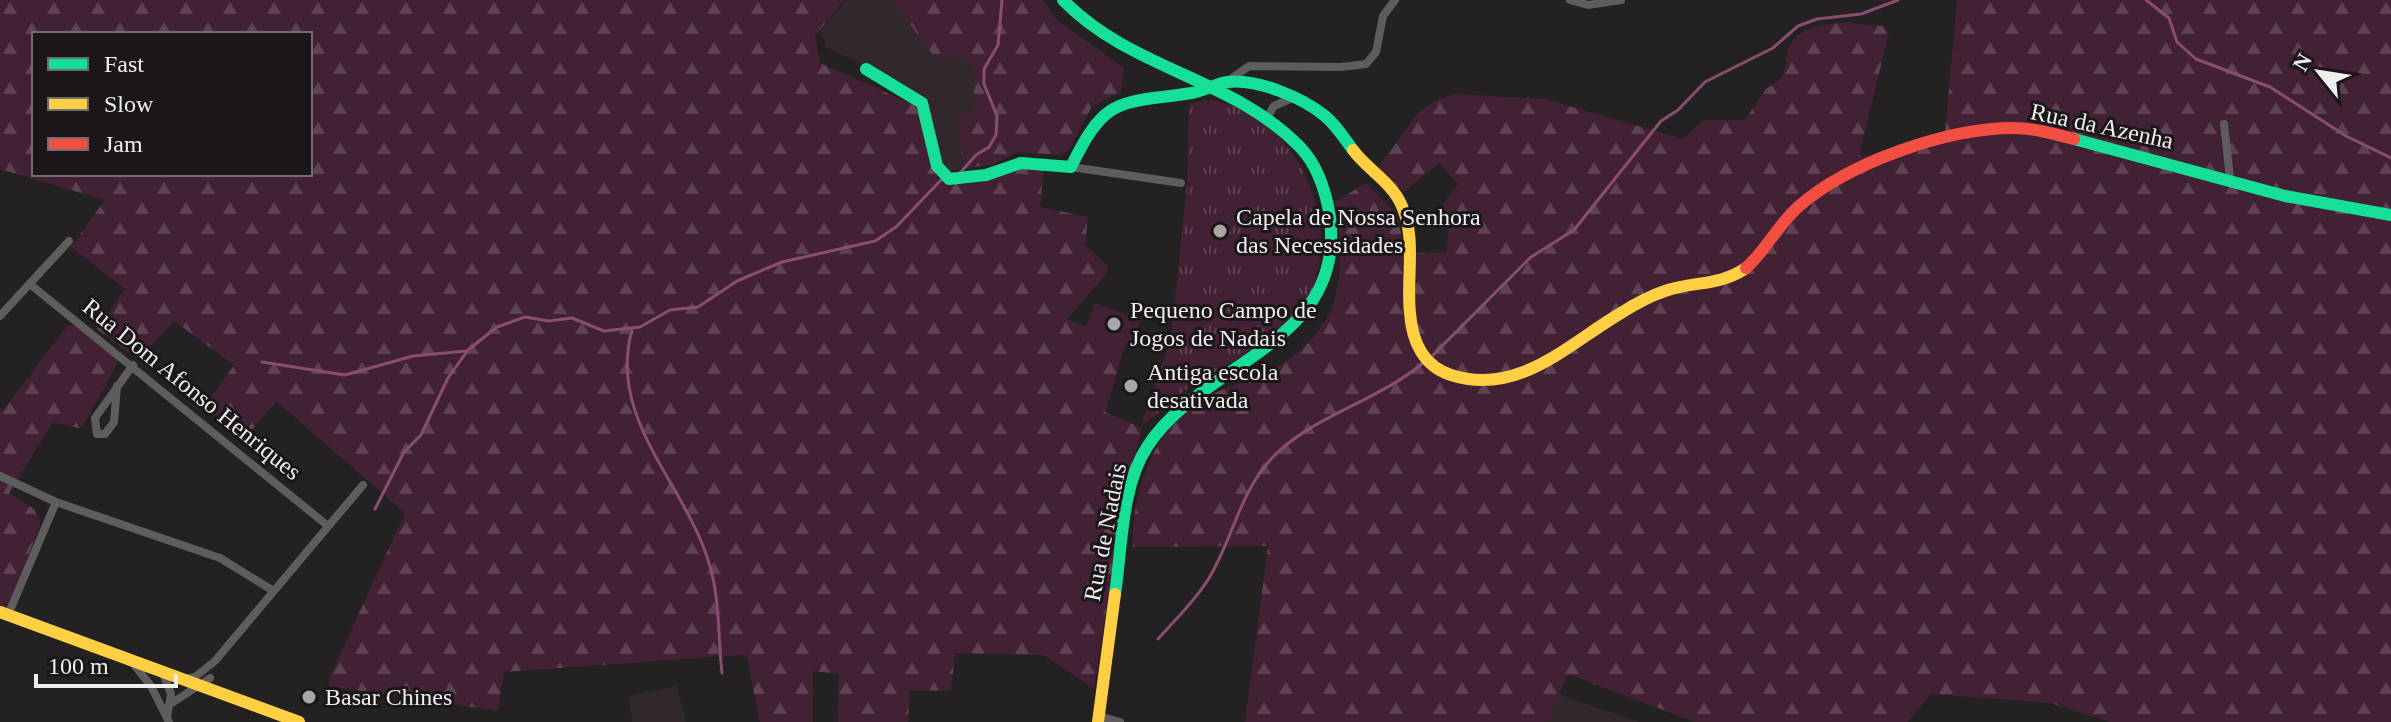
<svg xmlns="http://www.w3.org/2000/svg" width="2391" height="722" font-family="Georgia,serif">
	<defs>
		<pattern id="forest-firs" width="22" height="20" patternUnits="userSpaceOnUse" patternTransform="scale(2)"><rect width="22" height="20" fill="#422135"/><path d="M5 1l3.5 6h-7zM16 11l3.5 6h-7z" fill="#5e4253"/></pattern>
		<pattern id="park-tufts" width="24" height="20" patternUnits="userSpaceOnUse" patternTransform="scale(2)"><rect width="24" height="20" fill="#422135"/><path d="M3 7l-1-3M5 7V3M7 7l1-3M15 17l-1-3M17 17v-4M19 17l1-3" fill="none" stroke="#5e4253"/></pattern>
	</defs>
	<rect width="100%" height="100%" fill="#242122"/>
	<!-- built -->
	<path fill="#31272c" d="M846 0H892L970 59 975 76 973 110 956 119 964 168 946 173 939 163 924 98 877 71 826 47 821 30Z
		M677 686 686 722H632L629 696Z
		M1558 694 1639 722H1547Z"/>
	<!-- grass -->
	<path fill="#422135" d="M1095 303 1141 320 1132 345 1086 328Z"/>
	<!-- forest -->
	<path fill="url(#forest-firs)" fill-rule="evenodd" d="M0 0H844L815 36 820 63 916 106 939 180 967 184 1019 165 1044 168 1040 207 1088 217 1085 245 1108 266 1106 274 1067 319 1126 343 1105 412 1142 428 1122 504 1094 689 1043 655 955 653 951 690 910 691 908 722H838L839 674 813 671V722H760L747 658 741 655 504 672 498 711 329 686 328 681 405 513 276 401 246 437H242L205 406 234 365 174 321 138 359 97 329 125 289 71 247 105 200 0 169ZM34 34H310V174H34Z
		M892 0H1043L1057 20 1124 68 1121 92 1092 106 1069 150 1061 155 1016 152 992 165 964 168 956 118 973 110 975 76 970 60 934 56Z
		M1957 0H2391V722H2110L2050 703 1931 694 1908 722H1695L1568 674 1547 722H1245L1268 546 1133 547C1130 500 1152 434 1193 405 1216 389 1246 383 1271 370 1342 333 1348 274 1335 202L1366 183 1397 214 1405 254 1447 252 1448 223 1442 205 1458 184 1439 163 1404 192 1378 168 1417 114 1435 101 1453 94 1545 99 1683 139 1704 120H1745L1766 89 1781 79C1787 69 1785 58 1789 48 1803 15 1856 24 1884 26L1889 33 1860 152 1863 157 1945 132Z
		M68 325H75L118 360 117 364 83 426 78 428 53 422 9 493 34 509 41 524 7 608H0V409L5 408Z"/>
	<!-- park -->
	<path fill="url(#park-tufts)" d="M1204 100C1235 99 1277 129 1294 155 1329 209 1335 286 1281 331 1253 354 1218 367 1188 388 1172 400 1158 415 1141 426L1171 338 1187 184 1189 104Z"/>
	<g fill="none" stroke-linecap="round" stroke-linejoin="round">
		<!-- stream -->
		<path stroke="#894d6f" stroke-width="3" d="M2146 0 2169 18 2177 42 2196 59 2270 87 2346 136 2391 158
			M960 173 976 155 989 147 996 135 997 116 984 84V69L998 45 1002 0
			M632 330C607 419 685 483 709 563 720 597 718 638 722 673
			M1433 355 1531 257 1574 230 1661 121 1678 110 1705 82 1773 48 1798 26 1817 19 1861 14 1898 0
			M262 362 345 375 413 356 466 351
			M375 509 404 452 421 435 448 378 468 350 497 327 525 317 549 321 572 318 604 331 640 327 670 310 698 307 737 281 782 262 875 241 896 227 942 179
			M1158 639C1175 620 1196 600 1209 578 1233 539 1239 493 1272 458 1310 417 1378 401 1423 363"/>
		<!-- street -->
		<path stroke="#5f5c5e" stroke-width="8" d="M1570 0 1588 5 1621 0
			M1228 81 1249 66 1341 67 1366 64 1376 52 1383 16 1395 0
			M1268 116 1274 106 1290 99
			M2224 124 2230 178
			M1071 167 1181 183
			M31 285 328 526
			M0 316 69 241
			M117 386 114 422 105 434H97L95 418 133 365
			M0 476 56 502 220 558 272 590
			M8 615 56 502
			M132 662 151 686 169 722
			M163 673 171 694 167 717
			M184 679 195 677 215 661 363 485
			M172 703 210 678
			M1099 716 1120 722"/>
		<!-- fast -->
		<path stroke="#16e098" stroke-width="12" d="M1063 0C1131 70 1231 77 1299 146 1317 164 1326 192 1330 217 1346 345 1203 360 1147 447 1121 487 1122 548 1115 594
			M866 69 922 103 937 166 949 179 986 175 1021 163 1071 167C1106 94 1120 104 1192 93 1204 91 1215 84 1227 82 1257 78 1303 98 1325 116 1336 125 1344 138 1353 150
			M2074 139 2285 196 2391 215"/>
		<!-- slow -->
		<path stroke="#ffcf43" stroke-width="12" d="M1353 150C1367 169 1391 182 1401 204 1417 237 1406 278 1410 313 1412 341 1423 366 1451 375 1518 397 1568 344 1621 313 1635 304 1650 296 1665 291 1694 281 1720 286 1746 268
			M0 612 299 722
			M1098 722 1115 594"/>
		<!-- jam -->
		<path stroke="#f24e42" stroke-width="12" d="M1746 268C1766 250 1778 225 1798 207 1848 163 1946 128 2014 128 2034 128 2054 134 2074 139"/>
	</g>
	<!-- markers -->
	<g fill="#a9a6a7" stroke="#1b1619" stroke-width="3">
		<circle cx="1220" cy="231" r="8"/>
		<circle cx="1114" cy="324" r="8"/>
		<circle cx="1131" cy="386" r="8"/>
		<circle cx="309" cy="697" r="8"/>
	</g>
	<g text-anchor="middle" stroke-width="6" stroke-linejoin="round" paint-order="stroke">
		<!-- street labels -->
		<g font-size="24" fill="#f1eeef" stroke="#1b1619">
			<text transform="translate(2102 126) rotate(12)" y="8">Rua da Azenha</text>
			<text transform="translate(192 389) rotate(39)" y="8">Rua Dom Afonso Henriques</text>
			<text transform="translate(1105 532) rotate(-79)" y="8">Rua de Nadais</text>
		</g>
		<!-- poi labels -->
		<g font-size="24" fill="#f1eeef" stroke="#1b1619" text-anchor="start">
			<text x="1236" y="225">Capela de Nossa Senhora<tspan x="1236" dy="28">das Necessidades</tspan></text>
			<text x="1130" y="318">Pequeno Campo de<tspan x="1130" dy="28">Jogos de Nadais</tspan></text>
			<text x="1147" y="380">Antiga escola<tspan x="1147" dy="28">desativada</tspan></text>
			<text x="325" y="705">Basar Chines</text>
		</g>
	</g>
	<!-- legend -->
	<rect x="32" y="32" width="280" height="144" fill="#1b1619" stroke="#716c6f" stroke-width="2"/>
	<rect x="48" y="58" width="40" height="12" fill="#16e098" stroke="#716c6f" stroke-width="2"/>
	<text x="104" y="72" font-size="24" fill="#f1eeef">Fast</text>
	<rect x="48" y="98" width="40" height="12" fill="#ffcf43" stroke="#716c6f" stroke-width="2"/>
	<text x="104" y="112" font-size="24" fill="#f1eeef">Slow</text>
	<rect x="48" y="138" width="40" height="12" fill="#f24e42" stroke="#716c6f" stroke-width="2"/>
	<text x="104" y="152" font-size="24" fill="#f1eeef">Jam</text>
	<!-- north arrow -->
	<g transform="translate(2319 72) rotate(300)" stroke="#1b1619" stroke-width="6" paint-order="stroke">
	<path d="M0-6L14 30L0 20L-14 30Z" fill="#f1eeef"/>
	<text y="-12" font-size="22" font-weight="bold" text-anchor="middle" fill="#f1eeef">N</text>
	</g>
	<!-- scale -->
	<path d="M36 674v12h140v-12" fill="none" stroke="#f1eeef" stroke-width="4"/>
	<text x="48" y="674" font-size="24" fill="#f1eeef" stroke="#1b1619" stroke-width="6" paint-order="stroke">100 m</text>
</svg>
